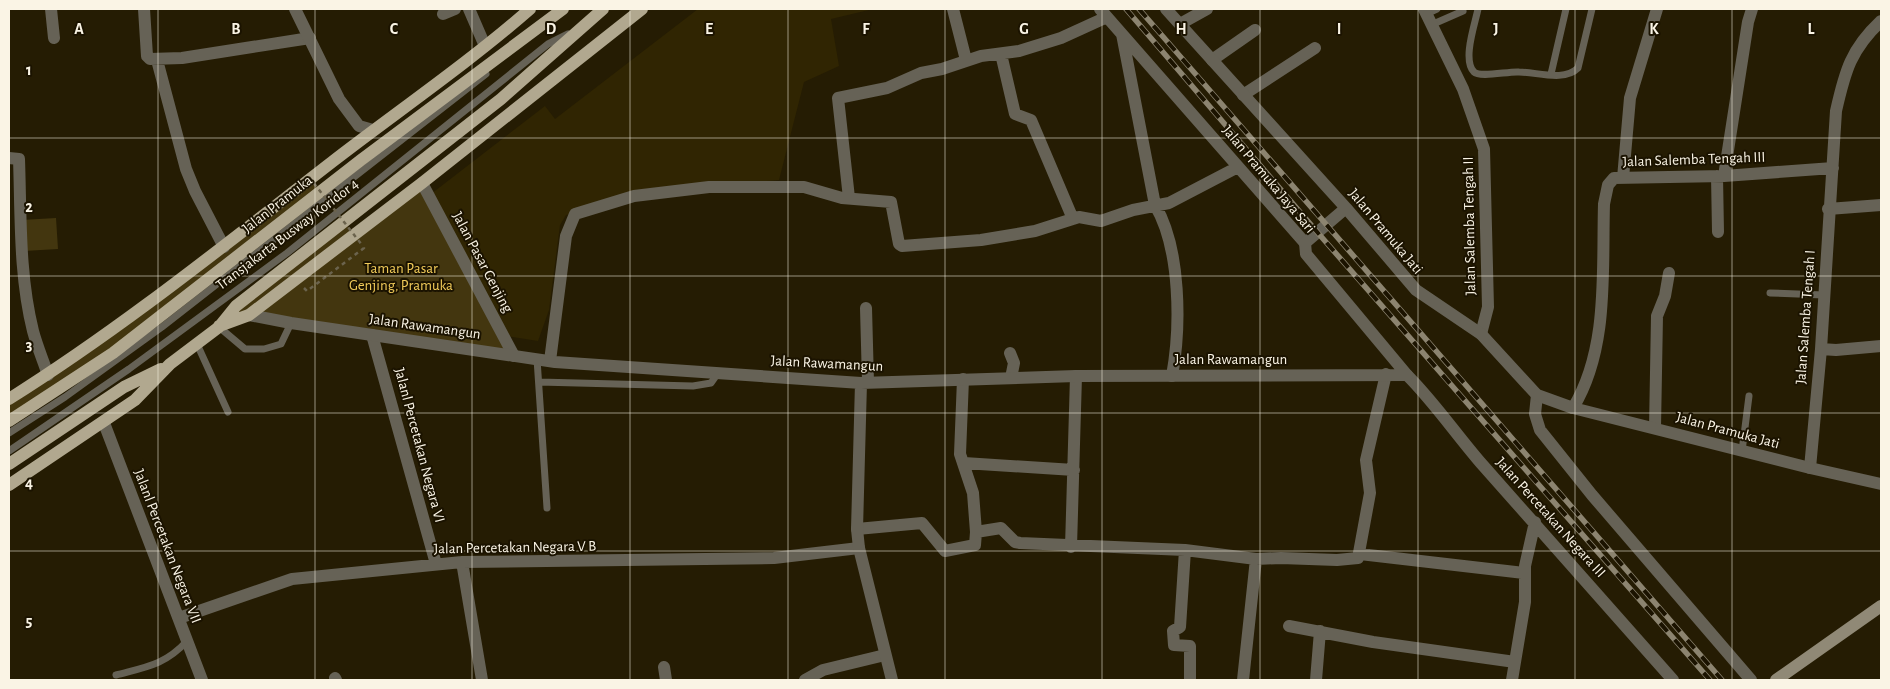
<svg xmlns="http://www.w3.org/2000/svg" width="1890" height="689" font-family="'Alegreya Sans',sans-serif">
	<rect width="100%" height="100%" fill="#251c03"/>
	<!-- built -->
	<path fill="#302502" d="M698 9H873L831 19 839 66 804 82 779 180 684 188 566 215 560 225 549 310 538 341 506 336 431 194 545 106 555 119Z"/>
	<!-- green -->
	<path fill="#43360f" d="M311 178 320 191 113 353 9 421V399Z
		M422 183 514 356 249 315 219 327 344 221 354 234Z
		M56 218 58 249 24 251 22 220Z"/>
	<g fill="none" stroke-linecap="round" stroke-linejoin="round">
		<!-- path -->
		<path stroke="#6b634d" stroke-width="2.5" stroke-dasharray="4 4" stroke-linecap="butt" d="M304 288 307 291 364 248 362 245"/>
		<!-- service -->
		<path stroke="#666256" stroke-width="7" d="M1478 9C1475 24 1462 60 1474 72 1480 78 1509 71 1519 72 1537 72 1564 82 1578 68L1592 9
			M1426 14 1437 9
			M1431 25 1463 11
			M1551 74 1566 9
			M1770 293 1824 295
			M219 327 245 349H264L281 344 291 323
			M197 344 228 412
			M537 359 547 508
			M539 382 693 386 711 383 718 373
			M9 433 65 397 162 327 486 74
			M9 451 129 369 287 253 548 44 568 34
			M1742 451 1749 396
			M116 675C146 667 165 665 187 641"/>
		<!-- minor -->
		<path stroke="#666256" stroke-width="12" d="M51 9 54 38
			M144 9 147 56 150 59 182 58 310 38
			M469 9 485 46
			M953 9 966 60
			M1100 9 1305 243
			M1424 9 1463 89 1484 149 1488 307 1481 334
			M443 14 455 9
			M1180 24 1207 9
			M1122 34 1155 205C1181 249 1181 327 1172 376
			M1001 54 1015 114 1031 120 1073 219
			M157 60 186 169 195 191 224 247
			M1212 60 1255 30
			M1243 95 1315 48
			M9 158 19 159C21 216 19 275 33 331 37 346 43 360 48 375
			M1717 176 1718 232
			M1724 176 1748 22 1752 9
			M1623 178 1630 98 1657 9
			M422 183 514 356
			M849 198 838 98 887 88 921 73 942 69 981 56 1019 51 1061 38 1107 17
			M1828 209 1881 205
			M866 308 868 382
			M372 335 436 564
			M1821 349 1836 350 1881 346
			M1010 353 1014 363 1011 378
			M550 361 566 236 575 214 634 196 709 187H804L842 198 891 202 899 244 902 246 981 240 1035 231 1079 217 1101 221 1133 210 1169 203 1238 167
			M1407 375C1434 402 1455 433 1480 462 1544 535 1609 607 1673 680
			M963 379 960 454 973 493 976 532
			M1537 395 1535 414 1540 430 1592 495 1751 680
			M1573 408C1609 349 1602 272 1604 204L1608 185 1614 178 1724 176 1833 168
			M104 423 202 680
			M1655 428 1657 316 1665 296 1669 273
			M964 463 1074 470
			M1810 468 1821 349 1836 111C1845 71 1851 49 1881 21
			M857 529 922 523 945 551 975 545 976 532 1001 528 1015 542 1020 543 1185 550 1256 559 1281 558 1337 560 1358 558 1370 493 1366 460 1386 374
			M1071 547 1076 376
			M1185 550 1180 627 1173 631 1174 645 1190 646V680
			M1360 554 1524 573
			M462 562 482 680
			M179 618 292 579 462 562 774 558 859 548
			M1289 626 1373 642 1515 662
			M664 667 666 680
			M335 678 336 680
			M805 680 823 670 885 655
			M1243 680 1256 559
			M1316 680 1320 631
			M1512 680 1525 602V566L1535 522"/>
		<!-- tertiary -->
		<path stroke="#666256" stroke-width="12" d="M295 9 339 99 359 126 373 130
			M1166 9 1346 208 1416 290 1481 334 1537 395 1573 408 1810 468 1881 484
			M1346 208 1305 243 1306 254 1407 375
			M249 315 291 323 555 362 861 383 1076 376 1407 375
			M861 383 857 529 859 548 892 680"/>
		<!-- secondary -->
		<path stroke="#908976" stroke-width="12" d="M1776 680 1881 606"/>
		<!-- primary -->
		<path stroke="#b1a88f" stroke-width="12" d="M219 326 249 315 422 183 642 9
			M9 399C122 328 226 244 332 162 398 111 467 64 530 9
			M9 421 113 353 361 160 563 9
			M9 464 124 387 161 369
			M9 485 135 400 170 364 219 327 236 306 501 99 603 9"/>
		<defs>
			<path id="rail" d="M1126 9 1318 233 1710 680
				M1139 9 1722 680"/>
		</defs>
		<!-- rail casing -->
		<use href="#rail" stroke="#8c8470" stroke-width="5.5"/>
		<!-- rail -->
		<use href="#rail" stroke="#1b1300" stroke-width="4" stroke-dasharray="11" stroke-linecap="butt"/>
		<!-- path-bridge -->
		<path stroke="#6b634d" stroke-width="2.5" stroke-dasharray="4 4" stroke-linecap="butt" d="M309 177 362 245"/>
	</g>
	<!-- grid -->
	<path fill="none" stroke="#faf4e5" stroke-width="1" stroke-opacity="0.55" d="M158 9V680M315 9V680M472 9V680M630 9V680M788 9V680M945 9V680M1102 9V680M1260 9V680M1418 9V680M1575 9V680M1732 9V680M9 138H1881M9 276H1881M9 413H1881M9 551H1881"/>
	<g text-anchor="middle" stroke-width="4" stroke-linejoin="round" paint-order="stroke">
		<!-- street labels -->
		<g font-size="15" fill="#faf4e5" stroke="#1b1300">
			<text transform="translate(1694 159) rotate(-2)" y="5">Jalan Salemba Tengah III</text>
			<text transform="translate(1269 179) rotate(50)" y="5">Jalan Pramuka Jaya Sari</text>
			<text transform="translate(277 204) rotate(-38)" y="5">Jalan Pramuka</text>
			<text transform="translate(1469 226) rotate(-91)" y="5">Jalan Salemba Tengah II</text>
			<text transform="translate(1386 231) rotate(50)" y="5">Jalan Pramuka Jati</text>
			<text transform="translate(287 234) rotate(-37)" y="5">Transjakarta Busway Koridor 4</text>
			<text transform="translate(483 262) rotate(62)" y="5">Jalan Pasar Genjing</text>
			<text transform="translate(1805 317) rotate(-86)" y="5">Jalan Salemba Tengah I</text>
			<text transform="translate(425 326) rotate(8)" y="5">Jalan Rawamangun</text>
			<text x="1231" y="364">Jalan Rawamangun</text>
			<text transform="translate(827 363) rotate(3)" y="5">Jalan Rawamangun</text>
			<text transform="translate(1728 430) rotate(15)" y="5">Jalan Pramuka Jati</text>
			<text transform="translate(420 445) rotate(75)" y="5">Jalanl Percetakan Negara VI</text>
			<text transform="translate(1551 517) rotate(48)" y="5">Jalan Percetakan Negara III</text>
			<text transform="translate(168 546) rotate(69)" y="5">Jalanl Percetakan Negara VII</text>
			<text transform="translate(515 547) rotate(-1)" y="5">Jalan Percetakan Negara V B</text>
		</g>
		<!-- park labels -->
		<g font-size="15" fill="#f1cb59" stroke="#1b1300">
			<text x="401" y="273">Taman Pasar<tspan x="401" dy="17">Genjing, Pramuka</tspan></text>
		</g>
	</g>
	<g font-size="16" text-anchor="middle" font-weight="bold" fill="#faf4e5" stroke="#1b1300" stroke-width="4" stroke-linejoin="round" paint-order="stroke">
		<text x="79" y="34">A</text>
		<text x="236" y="34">B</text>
		<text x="394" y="34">C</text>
		<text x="551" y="34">D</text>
		<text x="709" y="34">E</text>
		<text x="866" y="34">F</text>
		<text x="1024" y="34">G</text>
		<text x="1181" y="34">H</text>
		<text x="1339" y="34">I</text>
		<text x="1496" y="34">J</text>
		<text x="1654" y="34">K</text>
		<text x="1811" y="34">L</text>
		<text x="29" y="75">1</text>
		<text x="29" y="212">2</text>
		<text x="29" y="350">3</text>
		<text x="29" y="488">4</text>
		<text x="29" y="626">5</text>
	</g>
	<!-- border -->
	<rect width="1890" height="689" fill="none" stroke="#faf4e5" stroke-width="20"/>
</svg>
